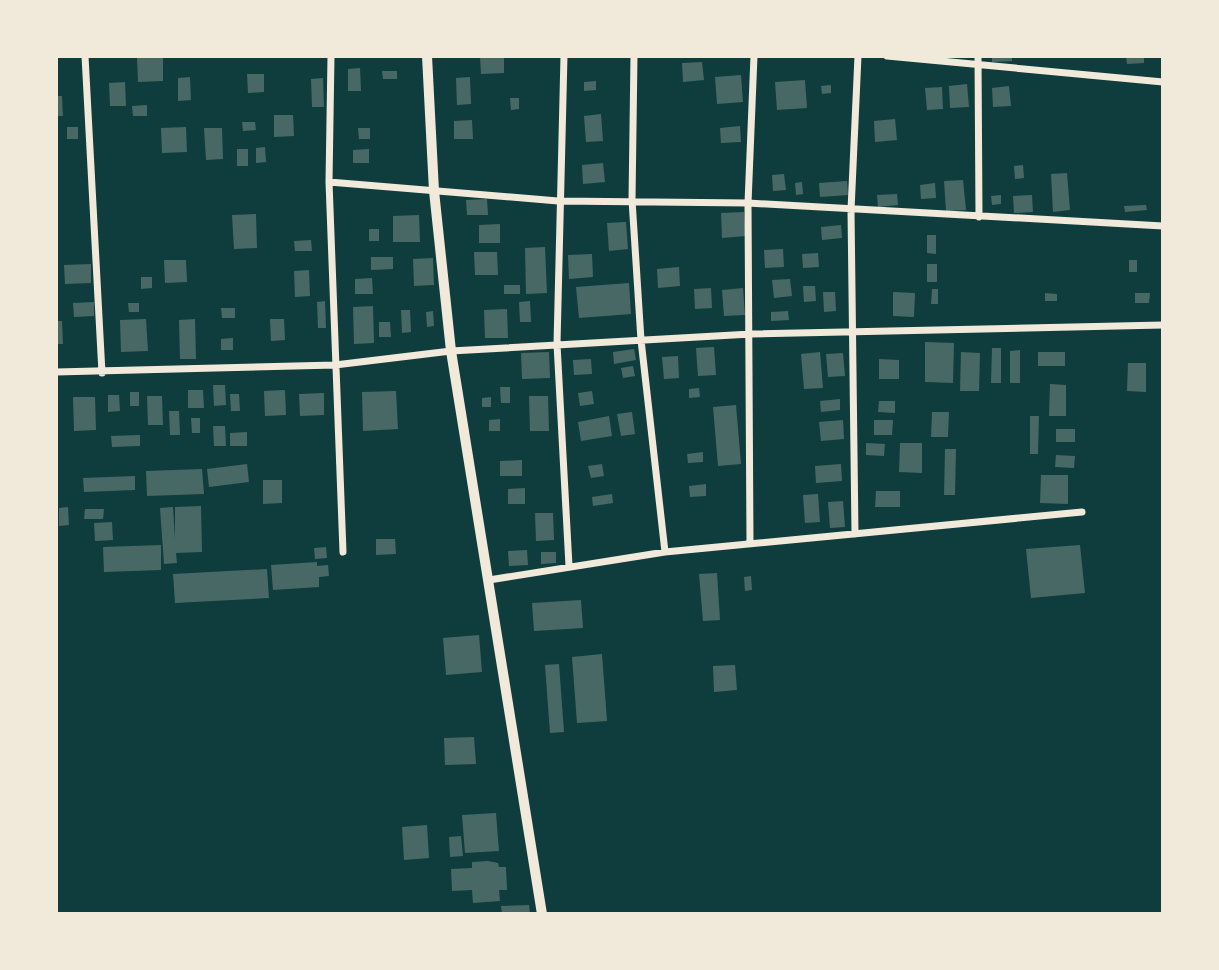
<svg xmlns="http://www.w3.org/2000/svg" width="1219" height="970" font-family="Manrope,sans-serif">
	<rect width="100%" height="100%" fill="#0f3d3e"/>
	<!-- building -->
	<path fill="#486865" d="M480 56H504V73L481 74Z
		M992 56H1012V61L992 62Z
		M1126 56H1144V63L1127 64Z
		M137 58H163V81L138 82Z
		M702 62 704 80 683 82 682 63Z
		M360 68 361 91H348V69Z
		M382 71H397V79H383Z
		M247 74H264V92L248 93Z
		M741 75 743 102 717 104 715 77Z
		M190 77 191 100 178 101V78Z
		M470 77 471 104 457 105 456 78Z
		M323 78 324 107H312L311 79Z
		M805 80 807 108 777 110 775 82Z
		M596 81V90L584 91V82Z
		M125 82 126 106H110L109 83Z
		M967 84 969 107 950 108 949 86Z
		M831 85V93L822 94 821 86Z
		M1009 86 1011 106 993 107 992 88Z
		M942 87 943 109 927 110 925 88Z
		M56 96H62L63 116H56Z
		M510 98H519V109L511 110Z
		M147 105V116H133L132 106Z
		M601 114 603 141 586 142 584 116Z
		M274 115H293L294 136 274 137Z
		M895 119 897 140 875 142 874 121Z
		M472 120 473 139H454V121Z
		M242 122H255L256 130 243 131Z
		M740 126 741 142 721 143 720 128Z
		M67 127H78V139H67Z
		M186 127 187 152 162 153 161 128Z
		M204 128H222L223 159 206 160Z
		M358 128H370V139H359Z
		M265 147 266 162 256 163V148Z
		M237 149H248V166H237Z
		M369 149V163H353V150Z
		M603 163 605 182 583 184 582 165Z
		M1023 165 1024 178 1015 179 1014 166Z
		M1067 173 1070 210 1053 212 1051 174Z
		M784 174 786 190 773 191 772 175Z
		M963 180 966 210 946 211 944 181Z
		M847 181 848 195 820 197 819 183Z
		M802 182 803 194 796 195 795 183Z
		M935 183 936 198 921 199 920 185Z
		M897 194 898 205 878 207 877 195Z
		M1001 195V204L992 205 991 196Z
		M1032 195 1033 212 1014 213 1013 196Z
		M487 199 488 215H467L466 200Z
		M1146 205 1147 210 1125 212 1124 206Z
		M744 212 746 236 722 238 721 213Z
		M256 214 257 248 234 249 232 215Z
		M419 215 420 242H393V216Z
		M626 222 628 249 609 251 607 223Z
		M500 224V243H479V225Z
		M841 225 842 238 822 240 821 227Z
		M369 229H379V241H369Z
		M927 235H936V254L927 253Z
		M311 240 312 251H295L294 241Z
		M545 247 547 293 526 294 525 248Z
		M783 249 784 267 765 268 764 250Z
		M474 252H497L498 275H475Z
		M818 253 819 267 803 268 802 254Z
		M592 254 593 277 569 279 568 255Z
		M371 257H393V269L371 270Z
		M433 258 434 285 414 286 413 259Z
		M164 260H186L187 282 165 283Z
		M1129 260H1137V272H1129Z
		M91 264V283L65 284 64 265Z
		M927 264H937V282H927Z
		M679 267 680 286 658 288 657 269Z
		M309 270 310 296 295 297 294 271Z
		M141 277H152V288L141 289Z
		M372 278 373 294H355V279Z
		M790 279 792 296 774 298 772 280Z
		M629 283 631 314 579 318 576 287Z
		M504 285H520V294H504Z
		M803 286H815L816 301 804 302Z
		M711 288 712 308 695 309 694 289Z
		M743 288 745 315 724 316 722 290Z
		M932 289H938V304H931Z
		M823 292H835L836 311 824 312Z
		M893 292 915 293 914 317 893 316Z
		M1045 293 1057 294V301H1045Z
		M1135 293H1150L1149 303H1135Z
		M325 301 326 328H318L317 302Z
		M530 301 531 322H520L519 302Z
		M94 302V316L74 317 73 303Z
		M128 303H139V312H129Z
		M373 306 374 343 354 344 353 307Z
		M221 308H235V318H222Z
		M507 309 508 338H485L484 310Z
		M401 310H410L411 332 402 333Z
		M433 311 434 326 427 327 426 312Z
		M788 311 789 320 771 321V312Z
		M146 319 148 351 121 352 120 320Z
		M195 319 196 359H180L179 320Z
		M270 319H284L285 340 271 341Z
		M56 321H62L63 344H56Z
		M379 322H390L391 337H379Z
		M233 338V350H221V339Z
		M925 342 954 343 953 383 925 382Z
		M714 347 716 375 698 376 696 348Z
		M992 348H1001V383H991Z
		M634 349 636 360 614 364 613 352Z
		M1020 350V383H1010V351Z
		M549 352 550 378 522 379 521 353Z
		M820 352 823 388 804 389 801 354Z
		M961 352 980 353 979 391H960Z
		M1038 352H1065V366H1038Z
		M843 353 845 376 828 377 826 354Z
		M678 356 679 378 664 379 662 357Z
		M591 359 592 374 574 375 573 360Z
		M879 359 899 360V379H879Z
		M1128 363H1146V392L1127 391Z
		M633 366 635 376 623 378 621 368Z
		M1050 384 1066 385V416H1049Z
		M213 385H225L226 405 214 406Z
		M500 387H510V403H501Z
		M699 388 700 397 689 398V389Z
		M188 390H203L204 408H188Z
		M285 390 286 415 265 416 264 391Z
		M396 391 398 429 363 431 362 392Z
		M592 391 594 404 580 406 578 393Z
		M130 392H139V406H130Z
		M324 393V415L300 416 299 394Z
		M230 394H239L240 411H231Z
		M108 395H119L120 411 108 412Z
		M147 396H162L163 425H148Z
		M529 396H548L549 431H530Z
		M73 397H95L96 430 74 431Z
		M491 397V407H482V398Z
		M840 399V410L821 412 820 401Z
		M879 401H895V413L878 412Z
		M736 405 741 464 718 466 713 407Z
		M169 411H179L180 435H170Z
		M632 412 635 434 621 436 617 414Z
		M932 412H949L948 437H931Z
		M609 416 612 436 581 441 578 422Z
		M1030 416H1039L1038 454H1030Z
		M191 418H200V433H192Z
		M500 419V431H489V420Z
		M843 420 844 439 821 441 819 422Z
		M874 420H893L892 435H874Z
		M213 426H225L226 446H214Z
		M1056 429H1075V442H1056Z
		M247 432V446H230V433Z
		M140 435V446L112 447 111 436Z
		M866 443 885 444 884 456 866 455Z
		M900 443H922V473L899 472Z
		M945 449H956L955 495H944Z
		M703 452V462L688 463 687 454Z
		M1056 455 1075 456 1074 468 1055 467Z
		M522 460V476H500V461Z
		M247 464 249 482 209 487 207 469Z
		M602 464 604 476 591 478 588 466Z
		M841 464 842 481 816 483 815 466Z
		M202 469 204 494 147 496 146 471Z
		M1041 475H1068V504L1040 503Z
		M135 476V490L84 492 83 478Z
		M263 480H282V503L263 504Z
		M706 484V496L690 497 689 486Z
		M525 488V504H508V489Z
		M876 491H900V507H875Z
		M612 494 613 503 593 506 592 497Z
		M818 494 820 522 805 523 803 495Z
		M843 501 845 527 830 528 828 502Z
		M201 506 202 552 176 553 177 563 164 564 160 508 173 507 175 539V507Z
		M68 507 69 525 59 526V508Z
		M85 509H104L103 519H84Z
		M535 513H553L554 540 536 541Z
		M112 522 113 540 95 541 94 523Z
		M376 539H395L396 554 376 555Z
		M161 545V570L104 572 103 547Z
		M1080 545 1085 593 1031 598 1026 549Z
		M326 547 327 558 315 559 314 548Z
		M527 550 528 565 509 566 508 551Z
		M541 552H556V563L541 564Z
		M317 562V566L328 565 329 576 319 577V587L273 590 271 565Z
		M267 569 269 598 175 603 173 574Z
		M717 573 720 620 703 621 699 574Z
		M751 576 752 590 745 591 744 577Z
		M581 600 583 628 534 631 532 603Z
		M479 635 482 672 446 675 443 638Z
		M602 654 607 721 577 723 572 657Z
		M559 664 564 732 550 733 545 665Z
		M735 665 737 690 714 692 713 666Z
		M474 737 476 764 445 765 444 738Z
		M496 813 499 851 465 853 462 815Z
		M427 825 429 858 404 860 402 827Z
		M461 836 463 856 450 857 449 837Z
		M488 861 498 863 499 867H506L507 890H499L500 901 473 903 472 890 452 891 451 869 472 868V862Z
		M529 905 530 914H502L501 906Z"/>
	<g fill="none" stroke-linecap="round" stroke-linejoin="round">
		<!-- minor -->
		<path stroke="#f1e9da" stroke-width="7" d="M85 56 102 373
			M331 56 329 182 343 552
			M564 56 557 344 569 566
			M634 56 632 200 641 340 665 552
			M887 56 1163 82
			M978 56 979 217
			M329 182 558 201 748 203 1163 226
			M56 372 335 365 451 351 751 334 1163 325
			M855 534 851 210 858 56
			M750 543 748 203 754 56
			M489 580 665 552 1082 512"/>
		<!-- tertiary -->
		<path stroke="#f1e9da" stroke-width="10" d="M427 56 434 191 451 351 542 914"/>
	</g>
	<!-- border -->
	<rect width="1219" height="970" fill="none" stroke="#f1e9da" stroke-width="116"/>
</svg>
